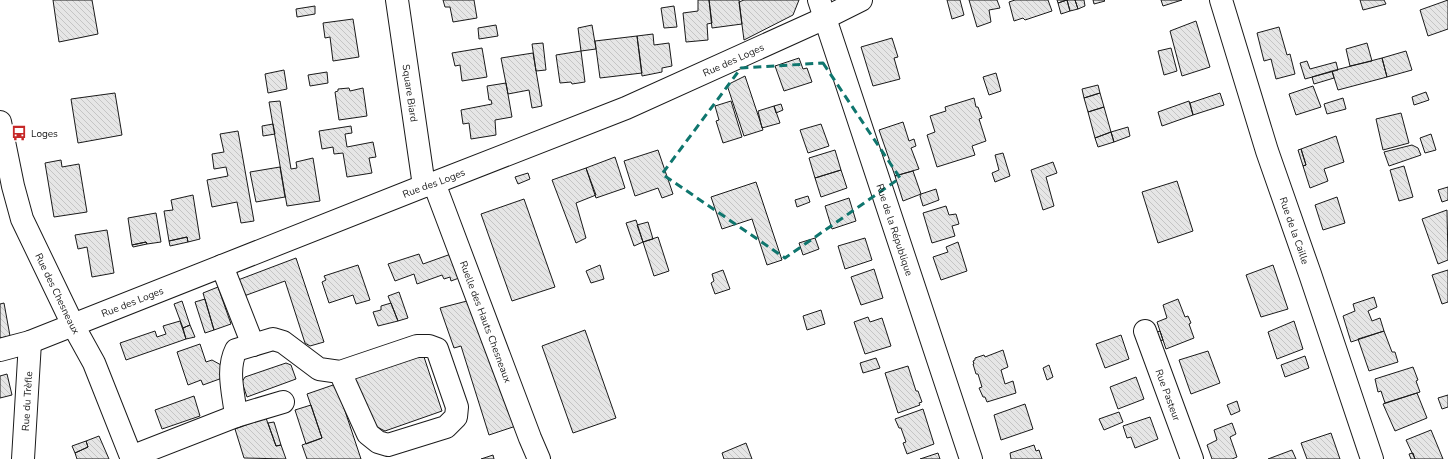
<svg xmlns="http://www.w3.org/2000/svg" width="1448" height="459" font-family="'Nunito Sans',sans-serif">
	<defs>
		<pattern id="building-back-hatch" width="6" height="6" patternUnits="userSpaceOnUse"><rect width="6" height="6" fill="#e6e6e6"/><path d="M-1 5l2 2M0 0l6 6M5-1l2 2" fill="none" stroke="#c5c5c5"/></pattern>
	</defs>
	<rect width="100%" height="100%" fill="#fff"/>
	<!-- building -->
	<path fill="url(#building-back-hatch)" stroke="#1a1a1a" d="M53 0H92L98 34 59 42Z
		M443 0H474L477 18 453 22 450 7H445Z
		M698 0H709L712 23 707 24 708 40 686 42 683 13 698 11Z
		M709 0H739L742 24 712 28Z
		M744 0H799L793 15 744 40 739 2Z
		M947 0H960L964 15 952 19Z
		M969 0H997L1000 8 989 10 991 22 977 27Z
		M1015 0H1048L1052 11 1025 20 1023 18 1014 21 1009 2Z
		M1057 0H1075L1078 9 1070 11 1067 0 1058 3Z
		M1067 0 1070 11 1061 14 1058 3Z
		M1075 0H1084L1085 6 1078 9Z
		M1093 0H1104L1105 1 1094 4Z
		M1161 0H1182L1163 6Z
		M1360 0H1384L1386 4 1363 10Z
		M1448 0V29L1428 36 1420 10Z
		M315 6V14L297 17 296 9Z
		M674 6 677 27 664 28 661 8Z
		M353 19 359 57 333 61 330 37 325 38 323 23Z
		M1196 21 1210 67 1182 76 1170 31Z
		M496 25 498 36 479 39 478 28Z
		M592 25 596 49 581 51 578 28Z
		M1279 27 1287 55 1290 54 1295 74 1276 79 1271 59 1264 61 1257 33Z
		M653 34 654 45 669 43 672 66 662 68V72L642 76 637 36Z
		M637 36 642 73 600 78 595 41Z
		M892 38 898 57 894 58 900 79 873 86 861 47Z
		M543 43 546 70 536 71 532 44Z
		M1367 43 1372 61 1350 66 1346 49Z
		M482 48 487 77 462 81 460 65 455 66 452 53Z
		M1171 48 1177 71 1164 75 1158 51Z
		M581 51 585 82 572 84 571 82 560 83 556 55Z
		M1406 51 1412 70 1387 77 1382 58Z
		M533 53 542 106 532 108 529 90 508 94 501 58Z
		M799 58 803 69 807 68 812 82 784 91 775 66Z
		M1382 58 1387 77 1338 90 1332 71Z
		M1307 61 1310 69 1336 62 1338 70 1305 79 1300 63Z
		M284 70 287 89 268 93 265 74Z
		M1332 71 1334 78 1314 84 1312 77Z
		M327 72 328 83 310 86 308 75Z
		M996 73 1001 91 989 95 983 77Z
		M745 76 763 130 744 136 727 85Z
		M506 83 512 117 495 120 496 135 471 139 469 123 463 124 461 110 492 104 491 100H489L487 86Z
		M1098 85 1100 93 1084 98 1082 89Z
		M1313 86 1321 107 1296 115 1289 94Z
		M349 88 350 91 363 88 367 116 339 120 335 92 338 91V89Z
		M1426 92 1429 100 1414 105 1412 97Z
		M115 93 122 135 78 143 71 99Z
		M1100 93 1104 107 1088 112 1084 98Z
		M1220 93 1224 105 1193 115 1190 103Z
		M974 98 976 107H978L982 118 979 119 986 141 972 146 975 155 937 167 927 135 935 132 930 116 946 111 945 107Z
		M1343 98 1346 109 1327 114 1324 104Z
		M280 101 291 169 297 168 296 162 313 158 320 201 287 206 269 102Z
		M731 101 742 137 723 143 716 121 719 120 715 106Z
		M1189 101 1193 115 1162 126 1158 112Z
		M781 104 783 110 776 113 774 106Z
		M774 106 780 123 762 128 758 111Z
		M1104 107 1111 132 1095 138 1088 112Z
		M1401 113 1409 143 1383 150 1376 119Z
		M903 122 909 141 914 139 916 146 911 148 919 169 895 176 879 130Z
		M273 124 275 134 263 136 262 126Z
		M821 124 829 146 808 153 800 130Z
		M351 126 352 133 345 134 347 147 373 142 376 157 369 158 372 173 347 177 343 153 334 154 333 147 322 149 319 131Z
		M1128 127 1130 136 1114 142 1111 132Z
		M238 131 254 221 241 223 237 202 212 207 207 180 228 176 226 167 214 169 212 154 224 152 220 134Z
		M1111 132 1114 142 1098 147 1095 138Z
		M1431 134 1436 150 1425 153 1420 138Z
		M1336 136 1344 162 1324 169 1328 181 1310 188 1303 166 1306 165 1301 149Z
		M1412 145 1418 148 1421 155 1389 166 1384 152Z
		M1301 149 1306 165 1303 166 1298 150Z
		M658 150 673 194 662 198 658 188 635 196 624 161Z
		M835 150 841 170 815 178 809 158Z
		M1003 153 1010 176 995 182 992 173 999 170 995 155Z
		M615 157 625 188 596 198 586 168Z
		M61 160 62 167 79 164 87 212 54 217 45 163Z
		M1053 162 1057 173 1046 177 1054 206 1043 210 1031 170Z
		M1404 166 1413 197 1399 201 1390 170Z
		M280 167 285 197 256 202 250 172Z
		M586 168 596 195 576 203 586 238 576 243 552 180Z
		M841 170 847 188 821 197 815 178Z
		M913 171 921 194 903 201 895 176Z
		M528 173 530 179 518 184 515 177Z
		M1177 181 1193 231 1158 243 1142 192Z
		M756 182 782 260 767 265 752 219 722 229 711 197Z
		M1448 187V200L1442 202 1438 190Z
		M936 189 939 200 923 206 920 196 921 194Z
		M193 195 200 239 188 242 187 237 169 241 164 211 173 210 171 200Z
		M808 196 810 202 797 207 795 200Z
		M1337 197 1345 223 1323 230 1315 205Z
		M849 198 856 221 832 229 825 206Z
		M524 199 555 287 512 301 481 214Z
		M946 206 949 215 956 214 959 224 952 226 955 236 932 243 923 213Z
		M1447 210 1448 260 1438 264 1422 219Z
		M156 213 161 242 147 244 146 242 132 245 128 218Z
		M636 220 643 242 634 246 626 223Z
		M648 222 653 239 643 242 637 225Z
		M107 230 114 273 92 277 87 247 78 249 75 235Z
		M187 237 188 242 170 246 169 241Z
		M658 237 669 271 654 276 643 242Z
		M815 238 819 249 803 255 799 243Z
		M865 238 872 260 845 269 838 246Z
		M146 242 147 244 133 247 132 245Z
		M958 242 967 271 941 280 933 257 948 252 946 247Z
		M419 254 423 264 451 254 459 278 451 281 450 277 444 279 442 275 417 284 414 274 395 281 388 264Z
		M296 258 324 342 310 346 305 343 285 281 244 296 238 280Z
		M358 265 370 300 356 304 353 295 329 303 322 282 326 280 324 276Z
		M600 265 604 279 591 283 586 271Z
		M1273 265 1288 309 1261 317 1246 275Z
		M874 269 883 298 861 305 851 277Z
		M723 270 730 289 715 294 711 283 714 281 712 274Z
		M1448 270V302L1442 304 1432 275Z
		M218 287 231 324 214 330 203 293Z
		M399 292 408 318 398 321 388 296Z
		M1374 297 1377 307 1368 311 1372 321 1380 318 1384 331 1351 342 1343 316 1355 311 1353 304Z
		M205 299 214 330 205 333 195 302Z
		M1178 299 1185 317 1188 316 1191 323 1189 324 1194 338 1166 349 1157 322 1167 318 1163 305Z
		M182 301 190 325 183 328 174 304Z
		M467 301 519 425 489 435 461 346 454 348 440 308Z
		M4 303 10 336 0 338V304Z
		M391 303 398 321 378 326 373 312 381 310V306Z
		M821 310 825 324 807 330 803 316Z
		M868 317 870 322 882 318 891 346 865 354 854 322Z
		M180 321 186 339 126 360 120 343 155 331 157 337 166 334 163 326Z
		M1294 321 1303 349 1277 359 1268 332Z
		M190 325 195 337 186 339 183 328Z
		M585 330 616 418 573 433 542 346Z
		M1160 331 1163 340 1158 342 1155 333Z
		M1384 331 1392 352H1395L1398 362 1369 371 1358 339Z
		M1121 335 1129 359 1105 368 1096 344Z
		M200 344 206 362 212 360 221 365 225 377 203 385 201 380 188 385 177 352Z
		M1003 350 1008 367 1001 370 1005 384 1013 381 1016 393 987 402 985 397H983L979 388 982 387 978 374H976L973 364H974L973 361 975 360V358L984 355 985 357Z
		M1208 351 1220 383 1191 394 1179 360Z
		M423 354 442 411 385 431 371 424 355 378Z
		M1305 356 1309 368 1285 377 1281 365Z
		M876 358 880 368 863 373 860 363Z
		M286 363 291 365 296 379 247 397 242 382 245 377Z
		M1049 365 1053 377 1047 380 1043 368Z
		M908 366 916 391H918L922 402 919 403 920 405 898 413 885 373Z
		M1413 367 1418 380 1416 381 1420 392 1385 403 1381 391 1378 392 1375 379Z
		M7 374 12 395 0 398V376Z
		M1136 377 1144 399 1118 409 1110 387Z
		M336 384 361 459H307L302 445 322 438 307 394Z
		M1417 393 1427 418 1395 431 1383 404Z
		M1448 395V407L1442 409 1438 398Z
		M194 396 200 416 162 429 155 410Z
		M1237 401 1240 411 1231 415 1227 405Z
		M1025 404 1033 429 1001 440 994 415Z
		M311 405 322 438 306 444 295 410Z
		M923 409 934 444 907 454 903 443 906 442 901 428H899L895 419Z
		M1119 412 1123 422 1104 430 1099 419Z
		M1150 417 1158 439 1135 448 1131 437 1127 438 1123 426Z
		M266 418 276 446 281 445 286 459 244 458 235 429Z
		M274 422 281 445 276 446 268 423Z
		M1232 423 1236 434 1230 437 1237 457 1232 459H1212L1207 445 1217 440 1214 430Z
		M1431 430 1443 459H1415L1406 440Z
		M1331 433 1340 459H1307L1301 443Z
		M99 436 109 459H77L75 453 88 447 86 441Z
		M86 441 88 447 75 453 72 446Z
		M746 443 752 459H724L722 453Z
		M1034 445 1036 451 1039 450 1042 459H1011L1010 453Z
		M1292 450 1296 459H1268Z
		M938 453 940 459H920Z
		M1413 453 1415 459H1411L1409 454Z
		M493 455 494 459H481Z"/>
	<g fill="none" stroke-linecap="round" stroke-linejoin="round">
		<defs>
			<g id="minor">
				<path id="s1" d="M397 0 424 186"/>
				<path id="s2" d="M819 0 971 459"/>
				<path id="s3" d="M1221 0 1267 151 1310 274 1372 459"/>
				<path id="s4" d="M0 122 13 186 22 219 73 325 94 363 132 459"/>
				<path id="s5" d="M434 183 530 438 539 459"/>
				<path d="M222 266 253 345"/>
				<path id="s6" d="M1145 331 1192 459"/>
				<path id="s7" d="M0 350 30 342 424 186 434 183 626 108 825 18 861 0"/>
				<path d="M236 416C234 395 226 370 236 350L273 339 283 342 319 369 340 372 417 346H429L437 349 457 407 456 417 446 427 388 445 378 442 368 434 340 372"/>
				<path d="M131 457 236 416 283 402"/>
				<path id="s8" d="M23 459 30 342"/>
			</g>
		</defs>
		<!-- minor casing -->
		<use href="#minor" stroke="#1a1a1a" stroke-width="24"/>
		<!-- minor -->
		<use href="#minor" stroke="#fff" stroke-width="22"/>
	</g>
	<!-- marked area -->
	<path fill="none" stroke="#0f766e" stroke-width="3" stroke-dasharray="8 5" stroke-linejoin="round" d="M823 63 900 178 785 258 662 174 741 68Z"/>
	<!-- icons -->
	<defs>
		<symbol id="bus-bare" viewBox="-9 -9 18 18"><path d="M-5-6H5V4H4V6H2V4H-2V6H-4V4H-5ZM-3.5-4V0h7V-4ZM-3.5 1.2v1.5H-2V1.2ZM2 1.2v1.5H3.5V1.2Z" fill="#c62828" stroke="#fff" stroke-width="2.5" paint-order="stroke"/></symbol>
	</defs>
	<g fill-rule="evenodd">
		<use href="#bus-bare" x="8" y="122" width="22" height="22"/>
	</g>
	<g text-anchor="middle" stroke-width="3" stroke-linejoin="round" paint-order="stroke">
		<!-- street labels -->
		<g font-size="10" fill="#1a1a1a" stroke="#fff">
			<text dy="4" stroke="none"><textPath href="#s7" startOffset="789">Rue des Loges</textPath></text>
			<text dy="4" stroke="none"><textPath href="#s1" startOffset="94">Square Biard</textPath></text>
			<text dy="4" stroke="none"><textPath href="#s7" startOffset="465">Rue des Loges</textPath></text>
			<text dy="4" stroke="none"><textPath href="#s2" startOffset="242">Rue de la République</textPath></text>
			<text dy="4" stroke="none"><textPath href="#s3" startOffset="242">Rue de la Caille</textPath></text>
			<text dy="4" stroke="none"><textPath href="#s4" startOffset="182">Rue des Chesneaux</textPath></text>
			<text dy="4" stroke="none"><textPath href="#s7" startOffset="141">Rue des Loges</textPath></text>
			<text dy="4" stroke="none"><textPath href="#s5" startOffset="148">Ruelle des Hauts Chesneaux</textPath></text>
			<text dy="4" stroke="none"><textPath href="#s6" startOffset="68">Rue Pasteur</textPath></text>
			<text dy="4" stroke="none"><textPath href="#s8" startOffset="58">Rue du Trèfle</textPath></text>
		</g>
		<!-- poi labels -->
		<g font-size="10" fill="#1a1a1a" stroke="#fff" text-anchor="start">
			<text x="31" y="137">Loges</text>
		</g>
	</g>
</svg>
